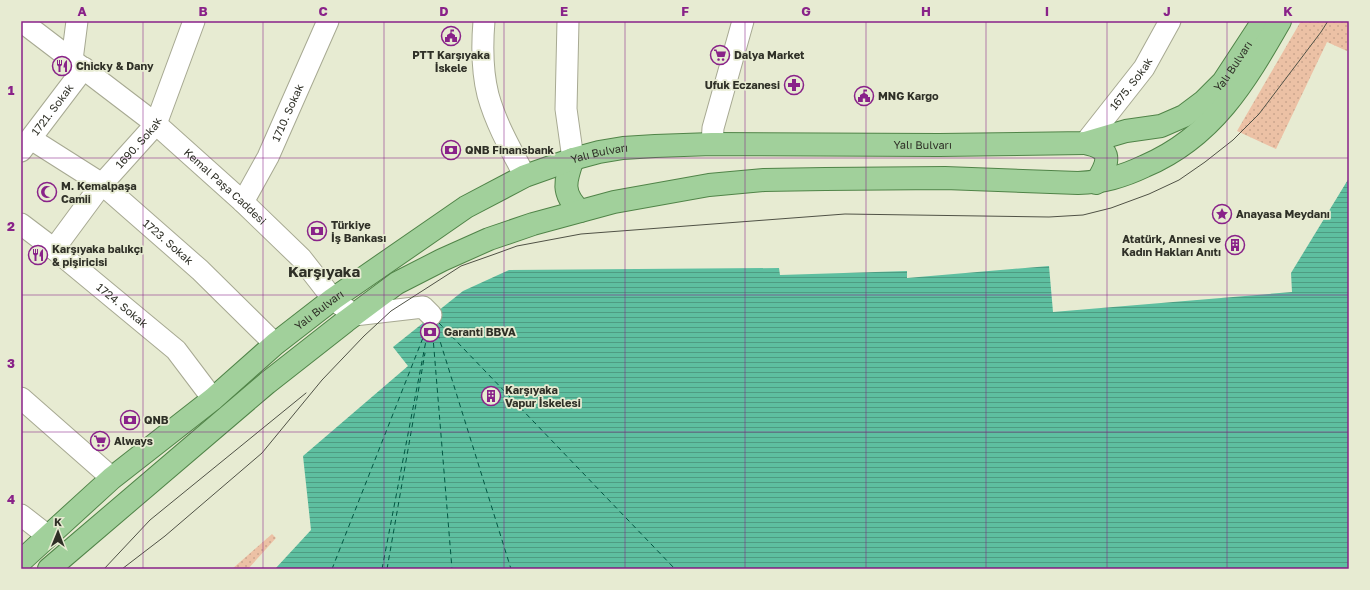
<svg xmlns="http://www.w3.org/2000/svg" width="1370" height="590" font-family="'Golos Text',sans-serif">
	<defs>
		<pattern id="grass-dots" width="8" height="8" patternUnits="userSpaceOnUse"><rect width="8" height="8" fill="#ecc1a5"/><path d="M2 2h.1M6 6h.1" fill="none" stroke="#cba68e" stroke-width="1.8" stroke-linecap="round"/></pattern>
		<pattern id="water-rules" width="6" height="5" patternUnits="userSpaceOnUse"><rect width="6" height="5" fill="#5ebfa0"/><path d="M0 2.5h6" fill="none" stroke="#4e9c82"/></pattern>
	</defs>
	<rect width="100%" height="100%" fill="#e7ebd2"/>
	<!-- grass -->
	<path fill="url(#grass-dots)" d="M1301 21H1349V48L1347 51 1327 42 1276 149 1237 131Z
		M272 534 276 538 248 569H232Z"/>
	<!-- water -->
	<path fill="url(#water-rules)" d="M1349 178V569H275L311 530 303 456 408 366 393 347 463 291 509 270 779 268 780 275 907 271V278L1049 266 1053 312 1292 292 1291 273Z"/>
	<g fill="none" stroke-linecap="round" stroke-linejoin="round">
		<!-- ferry -->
		<path stroke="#015743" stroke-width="1" stroke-dasharray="5 4" stroke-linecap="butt" d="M439 323 675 569
			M432 325 452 569
			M435 325 511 569
			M332 569 428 325
			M382 569 429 325
			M387 569 425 353"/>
		<defs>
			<g id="minor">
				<path id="s1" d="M21 21 156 124 243 202 301 258 333 299 354 315 423 307 431 315"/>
				<path d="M484 21C482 45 482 71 488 95 496 124 511 150 525 176"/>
				<path d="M568 21 566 109 573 159"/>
				<path d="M72 60 77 21"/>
				<path id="s2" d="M31 139 102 184 200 270 275 344"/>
				<path id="s3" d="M1085 143 1144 68 1170 21"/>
				<path d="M712 144 713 128 743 21"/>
				<path id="s4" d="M21 151 84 68"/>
				<path id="s5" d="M243 202 268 157 328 21"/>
				<path id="s6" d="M21 224 54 249 176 350 213 399"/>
				<path id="s7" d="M54 249 102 184 156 124 194 21"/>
				<path d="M21 398 112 478"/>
				<path d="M21 515 48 536"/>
			</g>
			<g id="major">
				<path d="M1085 143C1114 149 1109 162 1096 183"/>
				<path d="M573 159C565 181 561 193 580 211"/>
				<path id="s8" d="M21 561 112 478 213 399 275 344 333 299 466 207 525 176 573 159 599 152 623 148 655 146 712 144 939 145 1085 143 1126 131 1161 126 1184 116 1204 101 1223 82 1263 21"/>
				<path d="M49 569 267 383 346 321 397 283 442 260 489 239 533 224 614 202 709 185 764 180 825 179 945 178 1078 183C1103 182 1122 177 1145 166 1213 137 1245 82 1280 21"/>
			</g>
		</defs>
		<!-- minor casing -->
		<use href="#minor" stroke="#a7a992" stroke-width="23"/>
		<!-- major casing -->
		<use href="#major" stroke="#508448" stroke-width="24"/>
		<!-- minor -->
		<use href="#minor" stroke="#fff" stroke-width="21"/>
		<!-- major -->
		<use href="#major" stroke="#a1d09b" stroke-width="22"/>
		<!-- tram -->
		<path stroke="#505246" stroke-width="1" d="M104 569 150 520 306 393
			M122 569 165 536 262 453 322 380 364 336 391 311 461 266 495 254 517 246 581 234 845 214 1049 217 1083 215 1111 208 1149 194 1179 180 1205 162 1233 140 1259 114 1321 32 1328 21"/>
	</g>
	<!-- grid -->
	<path fill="none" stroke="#892289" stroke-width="1" stroke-opacity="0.55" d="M143 21V569M263 21V569M384 21V569M504 21V569M625 21V569M745 21V569M866 21V569M986 21V569M1107 21V569M1227 21V569M21 158H1349M21 295H1349M21 432H1349"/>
	<!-- icons -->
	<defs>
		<symbol id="civic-ring" viewBox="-11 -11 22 22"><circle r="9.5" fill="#e7ebd2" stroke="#892289" stroke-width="1.5"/><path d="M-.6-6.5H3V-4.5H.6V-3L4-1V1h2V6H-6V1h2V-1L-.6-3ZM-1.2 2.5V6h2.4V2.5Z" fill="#892289"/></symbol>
		<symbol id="supermarket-ring" viewBox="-11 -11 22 22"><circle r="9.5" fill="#e7ebd2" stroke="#892289" stroke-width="1.5"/><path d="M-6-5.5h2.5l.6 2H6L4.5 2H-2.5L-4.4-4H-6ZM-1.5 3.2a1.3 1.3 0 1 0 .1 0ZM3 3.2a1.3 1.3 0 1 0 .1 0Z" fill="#892289"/></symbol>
		<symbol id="restaurant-ring" viewBox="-11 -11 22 22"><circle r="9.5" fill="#e7ebd2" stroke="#892289" stroke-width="1.5"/><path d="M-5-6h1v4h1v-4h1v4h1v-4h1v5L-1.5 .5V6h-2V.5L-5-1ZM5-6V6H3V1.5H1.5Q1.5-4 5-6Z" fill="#892289"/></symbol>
		<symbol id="pharmacy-ring" viewBox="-11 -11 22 22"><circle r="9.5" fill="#e7ebd2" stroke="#892289" stroke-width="1.5"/><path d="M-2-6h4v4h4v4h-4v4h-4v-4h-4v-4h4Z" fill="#892289"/></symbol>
		<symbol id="bank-ring" viewBox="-11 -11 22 22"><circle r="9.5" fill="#e7ebd2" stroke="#892289" stroke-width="1.5"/><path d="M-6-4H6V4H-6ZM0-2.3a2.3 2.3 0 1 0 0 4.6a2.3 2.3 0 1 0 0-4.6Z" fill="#892289"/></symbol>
		<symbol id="mosque-ring" viewBox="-11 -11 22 22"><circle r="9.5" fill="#e7ebd2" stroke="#892289" stroke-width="1.5"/><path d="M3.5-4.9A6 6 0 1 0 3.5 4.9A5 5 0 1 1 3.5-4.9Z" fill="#892289"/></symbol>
		<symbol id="sight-ring" viewBox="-11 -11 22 22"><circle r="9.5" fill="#e7ebd2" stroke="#892289" stroke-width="1.5"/><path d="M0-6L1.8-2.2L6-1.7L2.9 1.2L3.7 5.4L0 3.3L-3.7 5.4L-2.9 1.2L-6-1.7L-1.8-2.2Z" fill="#892289"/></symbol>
		<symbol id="building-ring" viewBox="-11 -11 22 22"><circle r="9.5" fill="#e7ebd2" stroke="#892289" stroke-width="1.5"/><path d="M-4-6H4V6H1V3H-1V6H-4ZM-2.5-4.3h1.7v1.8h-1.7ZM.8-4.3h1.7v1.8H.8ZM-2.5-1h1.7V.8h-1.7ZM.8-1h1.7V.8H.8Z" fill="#892289"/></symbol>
	</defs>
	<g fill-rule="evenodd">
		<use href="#civic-ring" x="440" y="25" width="22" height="22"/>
		<use href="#supermarket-ring" x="709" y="44" width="22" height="22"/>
		<use href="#restaurant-ring" x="51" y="55" width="22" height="22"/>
		<use href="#pharmacy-ring" x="783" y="74" width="22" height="22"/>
		<use href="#civic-ring" x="853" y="85" width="22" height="22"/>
		<use href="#bank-ring" x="440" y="139" width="22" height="22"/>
		<use href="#mosque-ring" x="36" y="181" width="22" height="22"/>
		<use href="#sight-ring" x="1211" y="203" width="22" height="22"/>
		<use href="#bank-ring" x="306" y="220" width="22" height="22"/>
		<use href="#building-ring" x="1224" y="234" width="22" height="22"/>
		<use href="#restaurant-ring" x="27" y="244" width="22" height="22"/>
		<use href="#bank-ring" x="419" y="321" width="22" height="22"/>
		<use href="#building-ring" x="480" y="385" width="22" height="22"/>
		<use href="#bank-ring" x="119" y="409" width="22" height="22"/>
		<use href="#supermarket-ring" x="89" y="430" width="22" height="22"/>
	</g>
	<g text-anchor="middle" stroke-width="3.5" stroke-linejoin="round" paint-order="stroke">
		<!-- poi labels -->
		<g font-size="11" font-weight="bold" fill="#2f3027" stroke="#e7ebd2" text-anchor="start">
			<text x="451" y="59" text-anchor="middle">PTT Karşıyaka<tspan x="451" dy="13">İskele</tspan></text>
			<text x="734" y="59">Dalya Market</text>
			<text x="76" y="70">Chicky &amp; Dany</text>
			<text x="780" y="89" text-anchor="end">Ufuk Eczanesi</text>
			<text x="878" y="100">MNG Kargo</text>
			<text x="465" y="154">QNB Finansbank</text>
			<text x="61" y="190">M. Kemalpaşa<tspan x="61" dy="13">Camii</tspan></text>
			<text x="1236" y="218">Anayasa Meydanı</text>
			<text x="331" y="229">Türkiye<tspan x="331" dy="13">İş Bankası</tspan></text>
			<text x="1221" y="243" text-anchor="end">Atatürk, Annesi ve<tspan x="1221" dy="13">Kadın Hakları Anıtı</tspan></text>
			<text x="52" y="253">Karşıyaka balıkçı<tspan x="52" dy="13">&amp; pişiricisi</tspan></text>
			<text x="444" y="336">Garanti BBVA</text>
			<text x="505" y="394">Karşıyaka<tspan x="505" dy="13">Vapur İskelesi</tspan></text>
			<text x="144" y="424">QNB</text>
			<text x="114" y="445">Always</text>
		</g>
		<!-- street labels -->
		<g font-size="11" fill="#2f3027" stroke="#e7ebd2">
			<text dy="4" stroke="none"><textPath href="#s8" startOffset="1374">Yalı Bulvarı</textPath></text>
			<text dy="4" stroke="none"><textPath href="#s3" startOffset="75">1675. Sokak</textPath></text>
			<text dy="4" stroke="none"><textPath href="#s4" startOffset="52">1721. Sokak</textPath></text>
			<text dy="4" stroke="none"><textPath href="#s5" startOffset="100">1710. Sokak</textPath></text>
			<text dy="4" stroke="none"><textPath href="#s7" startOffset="136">1690. Sokak</textPath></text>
			<text dy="4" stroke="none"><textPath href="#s8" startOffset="1038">Yalı Bulvarı</textPath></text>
			<text dy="4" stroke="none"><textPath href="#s8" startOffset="714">Yalı Bulvarı</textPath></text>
			<text dy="4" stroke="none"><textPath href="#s1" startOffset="263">Kemal Paşa Caddesi</textPath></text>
			<text dy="4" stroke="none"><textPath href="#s2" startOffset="172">1723. Sokak</textPath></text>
			<text dy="4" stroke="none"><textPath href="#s6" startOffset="130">1724. Sokak</textPath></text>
			<text dy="4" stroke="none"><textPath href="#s8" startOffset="390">Yalı Bulvarı</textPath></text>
		</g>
		<!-- district labels -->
		<g font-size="15" font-weight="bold" fill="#2f3027" stroke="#e7ebd2">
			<text x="324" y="277">Karşıyaka</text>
		</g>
	</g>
	<!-- border -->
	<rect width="1370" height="590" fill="none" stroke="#e7ebd2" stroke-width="44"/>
	<!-- north arrow -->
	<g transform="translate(58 532) rotate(1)" stroke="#e7ebd2" stroke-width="3" paint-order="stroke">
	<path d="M0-3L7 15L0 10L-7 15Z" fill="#2f3027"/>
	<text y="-6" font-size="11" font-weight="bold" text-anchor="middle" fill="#2f3027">K</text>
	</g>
	<rect x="22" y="22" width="1326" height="546" fill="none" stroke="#892289" stroke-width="1.5"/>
	<g font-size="13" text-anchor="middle" font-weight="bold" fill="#892289">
		<text x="82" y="16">A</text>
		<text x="203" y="16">B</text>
		<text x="323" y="16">C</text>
		<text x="444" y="16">D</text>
		<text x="564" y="16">E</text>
		<text x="685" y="16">F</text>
		<text x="806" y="16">G</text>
		<text x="926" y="16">H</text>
		<text x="1047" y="16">I</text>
		<text x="1167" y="16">J</text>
		<text x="1288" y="16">K</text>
		<text x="11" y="95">1</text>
		<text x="11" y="231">2</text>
		<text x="11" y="368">3</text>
		<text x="11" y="504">4</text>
	</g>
</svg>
